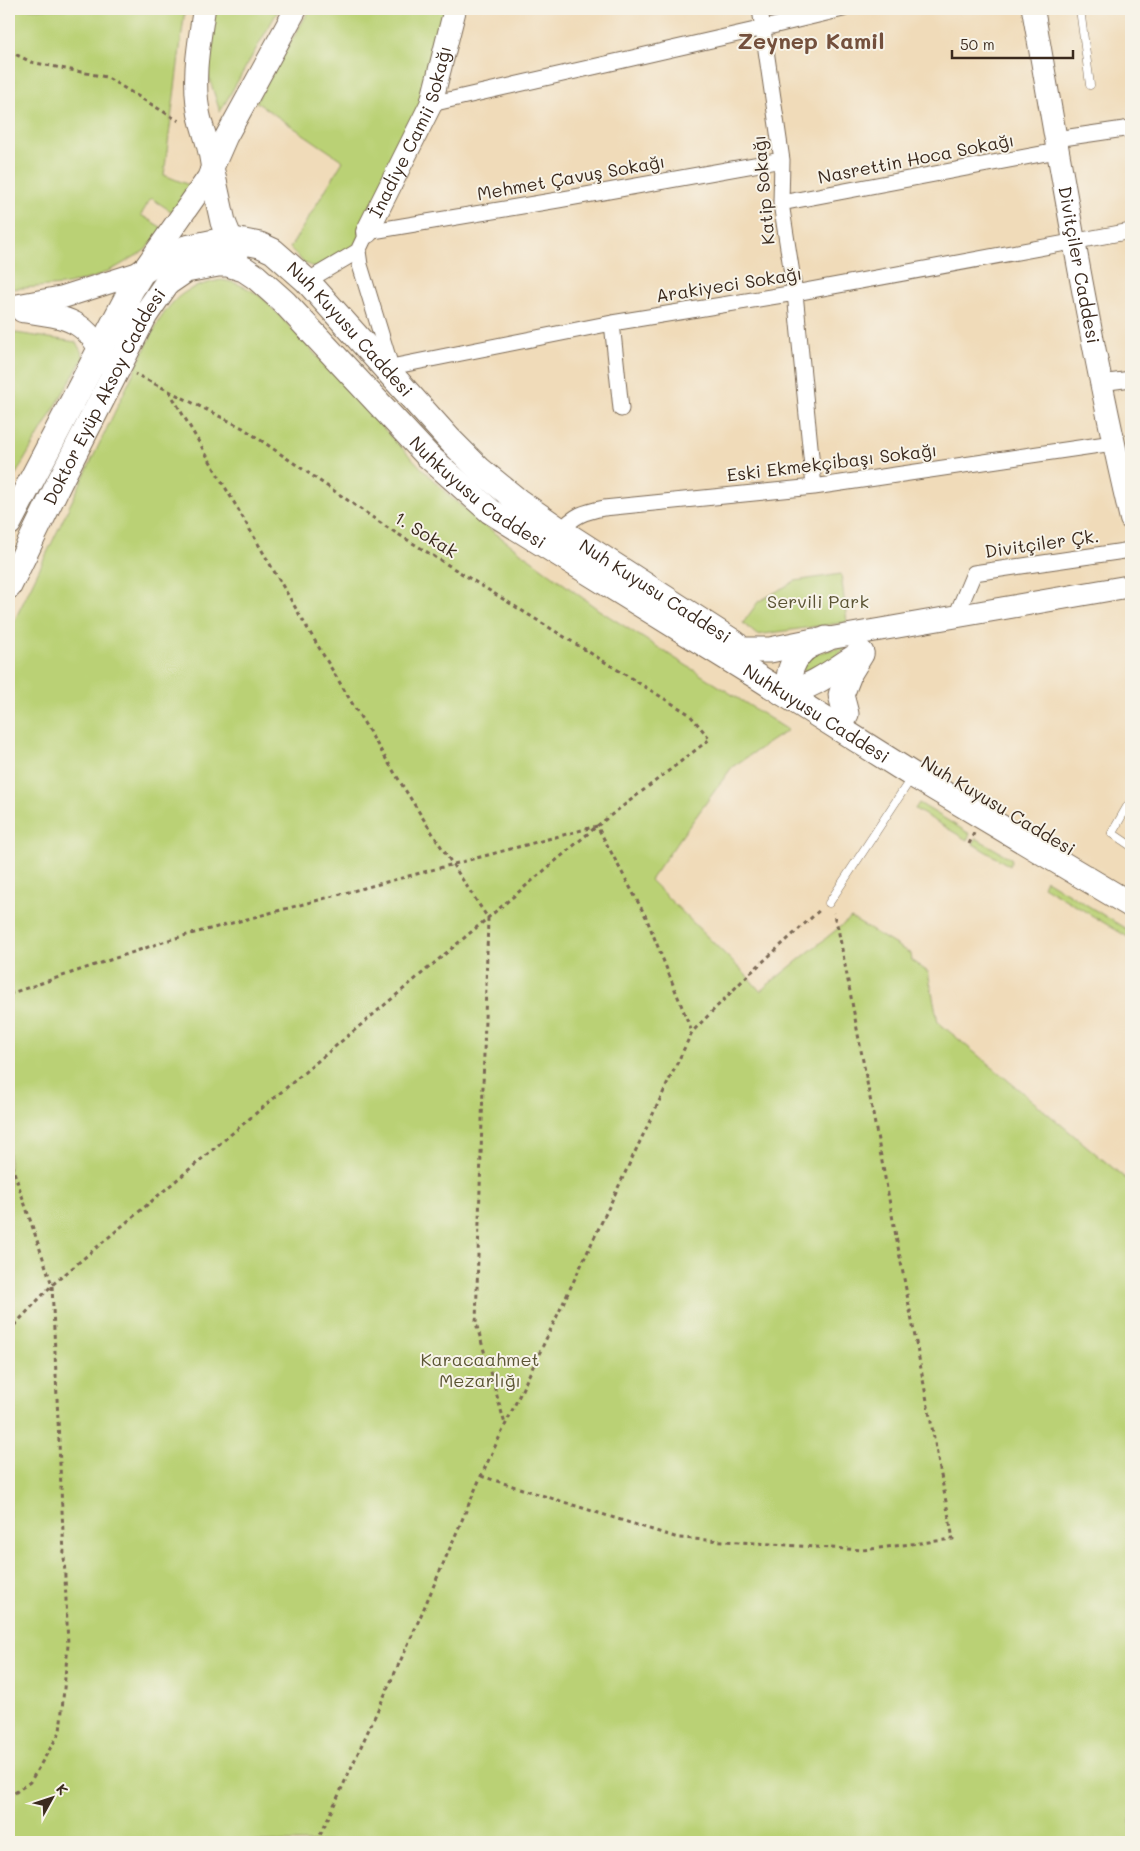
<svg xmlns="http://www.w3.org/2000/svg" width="1140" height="1851" font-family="Mali,sans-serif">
	<rect width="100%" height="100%" fill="#f7f3e8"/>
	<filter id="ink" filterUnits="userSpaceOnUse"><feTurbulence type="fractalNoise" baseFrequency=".02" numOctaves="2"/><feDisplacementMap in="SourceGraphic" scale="10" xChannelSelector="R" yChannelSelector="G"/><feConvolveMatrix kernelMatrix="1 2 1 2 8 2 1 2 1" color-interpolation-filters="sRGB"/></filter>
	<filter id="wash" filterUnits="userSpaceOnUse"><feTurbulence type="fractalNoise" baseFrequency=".0096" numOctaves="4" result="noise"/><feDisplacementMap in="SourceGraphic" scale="20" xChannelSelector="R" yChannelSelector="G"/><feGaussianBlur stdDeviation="1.12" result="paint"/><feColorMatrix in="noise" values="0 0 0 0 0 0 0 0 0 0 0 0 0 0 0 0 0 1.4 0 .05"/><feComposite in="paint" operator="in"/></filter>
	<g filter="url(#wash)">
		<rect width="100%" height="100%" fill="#f0dbb9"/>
		<!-- green -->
		<path fill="#bad175" stroke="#7a7e4a" d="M9 9H185L164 175 194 187 174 213 151 198 141 215 164 229 144 251 117 267 93 278 63 285 9 289Z
			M211 9H279L220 112 204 61Z
			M310 9H454L432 100 362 250 318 269 304 263 290 248 343 161 256 102Z
			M221 280C238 282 253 290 266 301L398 444 449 496 491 530 599 610 788 730 732 767 650 880 747 976 760 991 851 918 911 954 912 961 928 972 938 1022 1131 1183V1842H9V632L157 324C176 294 187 287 221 280Z
			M9 332 76 342 84 357 9 486Z
			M841 574 847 622 757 635 743 623 758 602 795 581Z
			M850 645 822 667 807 673 802 668 807 656Z
			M919 803 970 834 967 840 915 809Z
			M976 838 1012 859 1010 866 973 844Z
			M1046 880 1131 932V939L1043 886Z"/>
	</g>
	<g filter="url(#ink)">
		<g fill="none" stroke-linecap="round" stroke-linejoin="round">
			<defs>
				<path id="lane" d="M1080 9 1090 85
					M1128 805 1112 833 1131 846
					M829 903 912 777"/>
				<path id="street" d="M760 9 782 160 781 203 795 293 814 487
					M431 104 764 28 843 9
					M1056 139 1131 128
					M781 203 1057 151
					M307 281 358 251
					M612 323 621 409
					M391 367 612 323 795 293 1131 231
					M389 369 391 367 360 265 358 251 367 232 558 200 782 160
					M1101 383 1131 379
					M561 531C574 515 584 512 604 508L814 487 1113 443
					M956 616 974 573 1131 550"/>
				<g id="secondary">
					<path d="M204 9C199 44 192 78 199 114 203 134 212 150 212 171"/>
					<path id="s1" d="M1033 9C1063 179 1091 350 1131 519"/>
					<path id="s2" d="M367 232 431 104 455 9"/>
					<path d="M9 307 63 297 142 272 208 178 226 137 296 9"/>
					<path d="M22 311C67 317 88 319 107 364"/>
					<path d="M826 639 1131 586"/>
				</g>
				<g id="primary">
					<path d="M212 172 223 222 236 254"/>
					<path id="s3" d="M9 523 131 290 142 272 160 260 186 248 229 239 260 245 273 251 307 281 449 439 480 470 518 501 561 531 735 643"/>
					<path id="s4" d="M9 586 60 481 145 315 167 283 186 270 218 264H228L244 269 256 277 284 302 428 456 490 511 761 679 913 775 1131 905"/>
					<path d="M746 650H770L814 641"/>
					<path d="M783 693C808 691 839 667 861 653"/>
					<path d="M804 705C801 701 795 697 793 693 782 677 796 652 811 645 816 642 821 641 826 639"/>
					<path d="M846 714 841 695 850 672 861 654"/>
				</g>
			</defs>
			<!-- lane casing -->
			<use href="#lane" stroke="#7a6854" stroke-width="9"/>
			<!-- street casing -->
			<use href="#street" stroke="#7a6854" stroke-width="17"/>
			<!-- secondary casing -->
			<use href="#secondary" stroke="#7a6854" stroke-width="24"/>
			<!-- primary casing -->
			<use href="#primary" stroke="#7a6854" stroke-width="27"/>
			<!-- path -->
			<path stroke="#7a6854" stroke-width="3" stroke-dasharray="4 4" stroke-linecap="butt" d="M9 51 31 62 106 77 179 121
				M169 391C273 568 373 747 488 918L476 1323 505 1424
				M969 844 974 833
				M9 994 172 939 597 826 646 917 692 1032
				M9 1157 52 1285 68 1645 60 1732 30 1782 9 1797
				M9 1331 52 1285 597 826 710 739 689 714 385 526 243 428 135 374
				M481 1476 678 1538 862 1550 953 1539 838 928 833 913
				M317 1842 415 1629 481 1476 692 1032 747 976 821 909"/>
			<!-- lane -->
			<use href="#lane" stroke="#fff" stroke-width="8"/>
			<!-- street -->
			<use href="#street" stroke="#fff" stroke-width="15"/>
			<!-- secondary -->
			<use href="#secondary" stroke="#fff" stroke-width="22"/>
			<!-- primary -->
			<use href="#primary" stroke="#fff" stroke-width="25"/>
		</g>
	</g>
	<g text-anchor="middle" stroke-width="4" stroke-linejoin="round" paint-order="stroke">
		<!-- street labels -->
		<g font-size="18" fill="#3b2a1e" stroke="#f7f3e8">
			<text dy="6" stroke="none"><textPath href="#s2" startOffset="110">İnadiye Camii Sokağı</textPath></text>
			<text transform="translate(916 159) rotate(-11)" y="6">Nasrettin Hoca Sokağı</text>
			<text transform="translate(571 178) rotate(-10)" y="6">Mehmet Çavuş Sokağı</text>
			<text transform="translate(764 190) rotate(-95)" y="6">Katip Sokağı</text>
			<text dy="6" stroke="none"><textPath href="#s1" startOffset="260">Divitçiler Caddesi</textPath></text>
			<text transform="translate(729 285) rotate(-9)" y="6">Arakiyeci Sokağı</text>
			<text dy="6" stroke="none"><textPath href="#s3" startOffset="534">Nuh Kuyusu Caddesi</textPath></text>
			<text dy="6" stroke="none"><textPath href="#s4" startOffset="212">Doktor Eyüp Aksoy Caddesi</textPath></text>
			<text transform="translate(832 463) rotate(-7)" y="6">Eski Ekmekçibaşı Sokağı</text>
			<text dy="6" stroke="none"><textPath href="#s4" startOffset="749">Nuhkuyusu Caddesi</textPath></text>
			<text transform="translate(426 535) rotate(32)" y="6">1. Sokak</text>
			<text transform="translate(1042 544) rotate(-8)" y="6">Divitçiler Çk.</text>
			<text dy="6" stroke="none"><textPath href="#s3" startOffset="939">Nuh Kuyusu Caddesi</textPath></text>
			<text dy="6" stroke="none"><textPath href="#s4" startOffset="1154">Nuhkuyusu Caddesi</textPath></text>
			<text transform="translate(998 806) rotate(31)" y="6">Nuh Kuyusu Caddesi</text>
		</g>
		<!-- park labels -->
		<g font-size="18" fill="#5b5434" stroke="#f7f3e8">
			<text x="818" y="608">Servili Park</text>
			<text x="480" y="1366">Karacaahmet<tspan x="480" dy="21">Mezarlığı</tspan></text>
		</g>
		<!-- district labels -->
		<g font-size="22" font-weight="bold" fill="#74503d" stroke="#f7f3e8">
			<text x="811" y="49">Zeynep Kamil</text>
		</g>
	</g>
	<!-- margin -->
	<rect width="1140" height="1851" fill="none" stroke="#f7f3e8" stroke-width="30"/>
	<!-- north arrow -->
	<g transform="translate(52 1798) rotate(50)" stroke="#f7f3e8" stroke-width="4" paint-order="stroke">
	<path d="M0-4L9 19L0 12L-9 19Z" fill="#3b2a1e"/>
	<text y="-8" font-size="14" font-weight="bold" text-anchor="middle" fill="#3b2a1e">K</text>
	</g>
	<!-- scale -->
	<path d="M952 50v8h121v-8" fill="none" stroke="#3b2a1e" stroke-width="2.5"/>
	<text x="960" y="50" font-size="15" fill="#3b2a1e" stroke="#f7f3e8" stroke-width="4" paint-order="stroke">50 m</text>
</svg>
